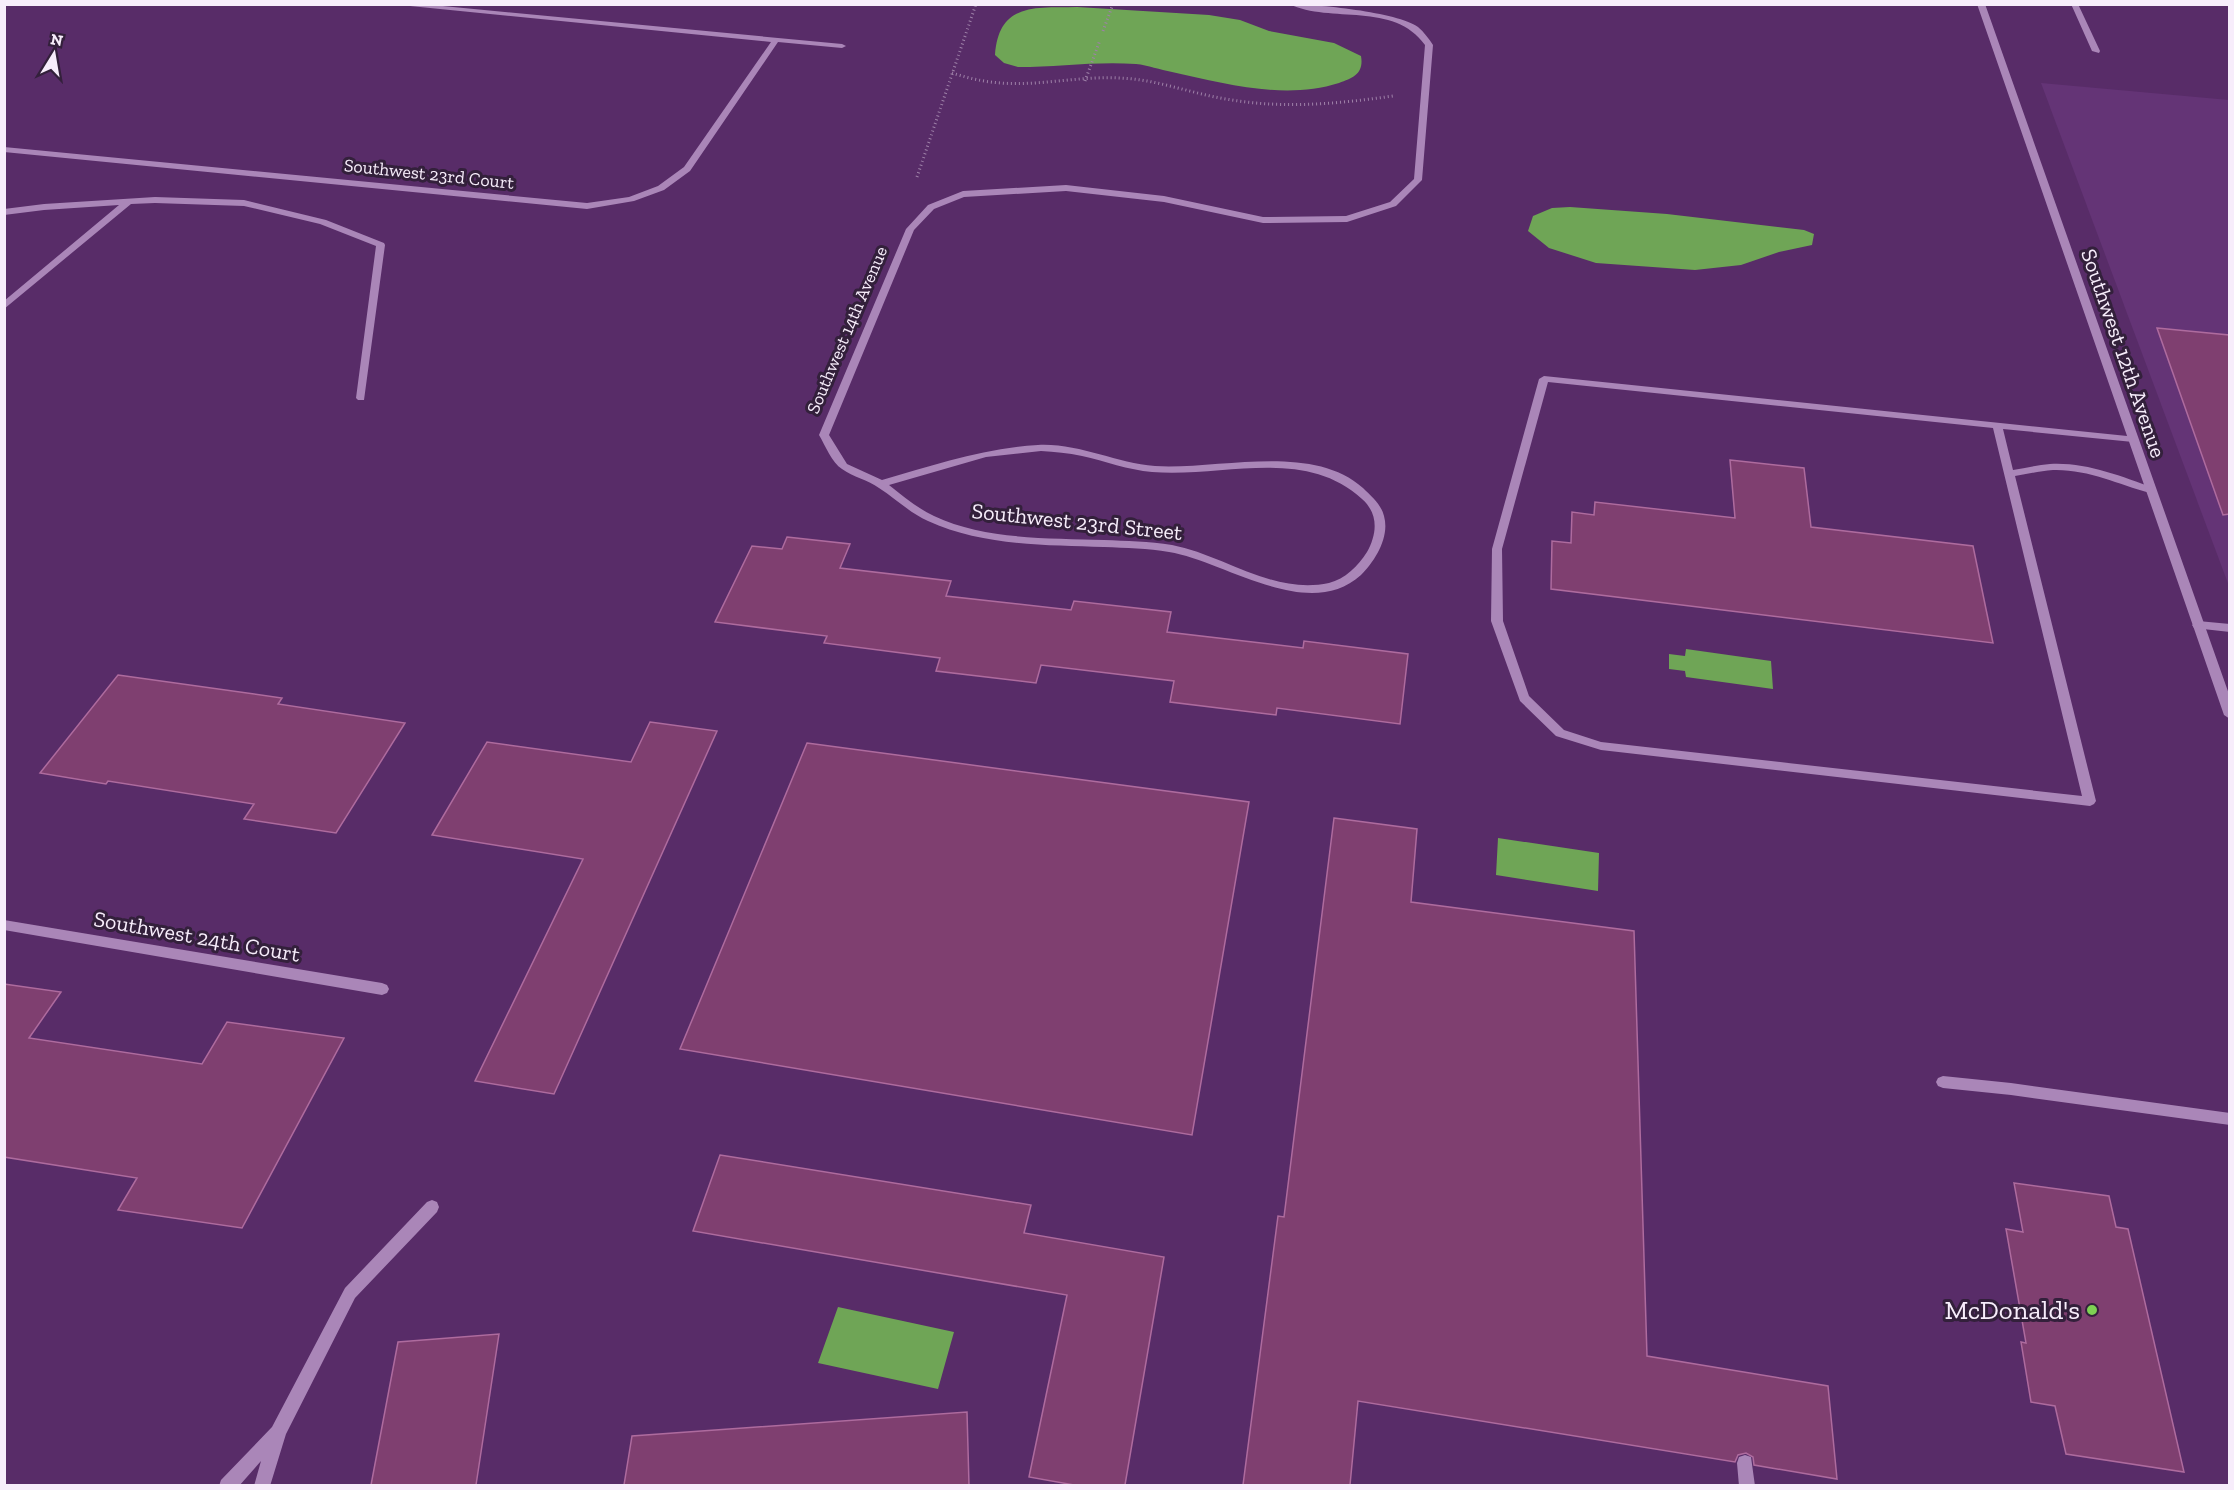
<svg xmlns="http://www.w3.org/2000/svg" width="2234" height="1490" font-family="'Zilla Slab',serif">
	<rect width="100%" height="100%" fill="#582c68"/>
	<!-- built -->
	<path fill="#643476" d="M2041 83 2229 100V586Z"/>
	<!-- water -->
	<path fill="#6fa556" d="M1077 7 1209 15 1240 20 1269 31 1334 43 1361 56C1364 73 1354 78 1339 83 1285 100 1226 84 1172 72 1160 70 1148 65 1136 64 1097 61 1057 67 1018 67L1004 63 995 55C999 2 1035 8 1077 7Z
		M1570 207 1667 214 1804 230 1814 234 1812 245 1779 252 1741 265 1695 270 1596 263 1549 248 1528 231 1533 216 1552 208Z
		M1686 649 1771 661 1773 689 1686 677 1685 671 1669 669V654L1685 656Z
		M1498 838 1599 853 1598 891 1496 875Z
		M838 1307 954 1332 938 1389 818 1363Z"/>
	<!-- building -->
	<path fill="#7f3f70" stroke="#ae6b9e" stroke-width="1.5" d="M2157 328 2229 335V514L2223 515Z
		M1730 460 1804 468 1811 527 1973 546 1993 643 1551 589 1552 541 1571 543 1572 512 1594 515 1595 502 1735 518Z
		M787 537 850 544 840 568 951 581 946 596 1071 610 1074 601 1171 612 1167 632 1303 648 1304 641 1408 654 1400 724 1277 708 1276 715 1170 702 1174 681 1041 665 1036 683 936 671 940 658 824 643 827 636 715 622 752 546 782 549Z
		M118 675 282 698 278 704 405 723 336 833 244 819 254 804 108 781 106 784 40 773Z
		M650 722 717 731 554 1094 475 1081 583 859 432 835 487 742 631 762Z
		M807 743 1249 802 1192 1135 680 1049Z
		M1334 818 1417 829 1411 902 1634 931 1647 1356 1828 1386 1837 1479 1754 1465 1753 1457 1746 1453 1738 1455 1735 1462 1358 1401 1350 1485H1243L1278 1216 1284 1217Z
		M4 984 61 992 29 1038 202 1064 227 1022 344 1038 242 1228 118 1210 137 1178 4 1157Z
		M720 1155 1031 1205 1024 1233 1164 1257 1125 1485H1074L1029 1477 1067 1295 693 1231Z
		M2014 1183 2109 1196 2116 1227 2128 1229 2184 1472 2066 1454 2055 1406 2031 1402 2021 1342 2026 1343 2006 1229 2023 1232Z
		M499 1334 476 1485H371L398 1342Z
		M967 1412 969 1485H624L632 1436Z"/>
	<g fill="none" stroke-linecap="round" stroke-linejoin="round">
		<!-- path -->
		<path stroke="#9e81a8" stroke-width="3" stroke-dasharray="1 3" stroke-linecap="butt" d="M1247 4H1254
			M1103 31 1113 4
			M952 73C968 78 984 82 1001 83 1040 86 1079 76 1119 78 1156 79 1189 93 1226 99 1281 109 1337 104 1393 96
			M1085 81 1100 40
			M917 177 976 4"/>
		<!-- service -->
		<path fill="#aa86b8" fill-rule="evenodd" d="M2071 4H2078L2100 51 2099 53 2092 51Z
			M155 197 244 200 326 220 384 243 385 245 364 400H358L356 398 376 246 320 224 244 206 155 203 131 204 4 309V301L119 205 44 210 4 215V209L44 204Z
			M1544 376 2137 437 2138 439 2133 442 2003 429 2013 470C2025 468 2038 465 2050 464 2086 462 2120 476 2154 488L2155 490 2150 493C2117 484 2088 469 2053 470 2040 471 2027 474 2015 476L2096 801 2094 804 2090 806 1601 750 1556 736 1520 701 1491 621 1492 549 1539 379ZM1548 382 1993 428 2082 796 1601 742 1564 730 1529 696 1503 621 1502 549Z
			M2198 621 2230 624V632L2194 628 2192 625Z
			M1943 1076 2011 1083 2230 1113V1125L2011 1095 1943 1088 1938 1086 1936 1082 1938 1078Z
			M1745 1455 1751 1457 1755 1486H1739L1737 1463 1739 1457Z"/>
		<!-- minor -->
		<path fill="#aa86b8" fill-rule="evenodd" d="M390 4H422L842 44 846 46 842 48 778 42 690 171 664 190 634 201 587 209 4 152V147L587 203 629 197 658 186 684 167 771 42Z
			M1289 4C1315 4 1398 12 1418 27 1424 32 1429 39 1433 45L1422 180 1396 206 1347 222 1263 223 1164 202 1066 191 964 197 934 209 914 230 829 435 847 464 882 480C934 465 984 448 1038 445 1079 443 1115 463 1155 466 1218 470 1312 442 1363 488 1372 497 1381 504 1384 516 1390 537 1375 561 1361 575 1308 623 1225 561 1169 552 1148 548 1126 548 1104 547 1046 545 982 546 928 521 910 513 896 499 879 488 868 480 853 477 842 469 832 463 825 445 819 435L906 229 928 205 963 191 1066 185 1164 196 1263 217 1346 216 1390 202 1414 179 1425 45C1394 1 1331 24 1289 4ZM1041 451C1055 452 1068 453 1082 456 1105 461 1128 470 1152 472 1223 478 1304 446 1362 499 1379 514 1377 534 1367 552 1358 566 1345 579 1329 583 1273 595 1224 555 1172 545 1149 541 1126 541 1104 540 1048 538 985 540 934 516 917 508 903 496 889 485L986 457Z
			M1977 4H1985L2230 697V719L2224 715Z
			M4 920 382 983 387 985 389 989 387 993 382 995 4 930Z
			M432 1200 437 1202 439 1207 437 1212 355 1298 286 1434 270 1486H254L261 1461 239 1486H219L221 1480 272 1427 345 1288 427 1202Z"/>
	</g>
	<!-- markers -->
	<circle fill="#7ed153" stroke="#33203b" stroke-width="2" cx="2092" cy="1310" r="6"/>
	<g text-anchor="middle" stroke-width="6" stroke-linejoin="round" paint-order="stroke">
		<!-- far-street labels -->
		<g font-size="18" fill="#f7edfb" stroke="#33203b">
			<text transform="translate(429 174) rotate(6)" y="6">Southwest 23rd Court</text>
			<text transform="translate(847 330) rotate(-67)" y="6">Southwest 14th Avenue</text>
		</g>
		<!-- street labels -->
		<g font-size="22" fill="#f7edfb" stroke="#33203b">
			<text transform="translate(2124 353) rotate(71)" y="8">Southwest 12th Avenue</text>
			<text transform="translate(1077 521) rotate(6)" y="8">Southwest 23rd Street</text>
			<text transform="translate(197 936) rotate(10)" y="8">Southwest 24th Court</text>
		</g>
		<!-- near-poi labels -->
		<g font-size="27" fill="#f7edfb" stroke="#33203b" text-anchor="end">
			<text x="2080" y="1319">McDonald's</text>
		</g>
	</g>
	<!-- border -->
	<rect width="2234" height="1490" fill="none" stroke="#f7edfb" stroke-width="12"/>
	<!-- north arrow -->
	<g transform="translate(54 54) rotate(11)" stroke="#33203b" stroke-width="4.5" paint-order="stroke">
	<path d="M0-4.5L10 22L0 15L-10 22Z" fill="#f7edfb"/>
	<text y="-9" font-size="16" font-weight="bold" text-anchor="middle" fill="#f7edfb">N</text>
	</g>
</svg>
